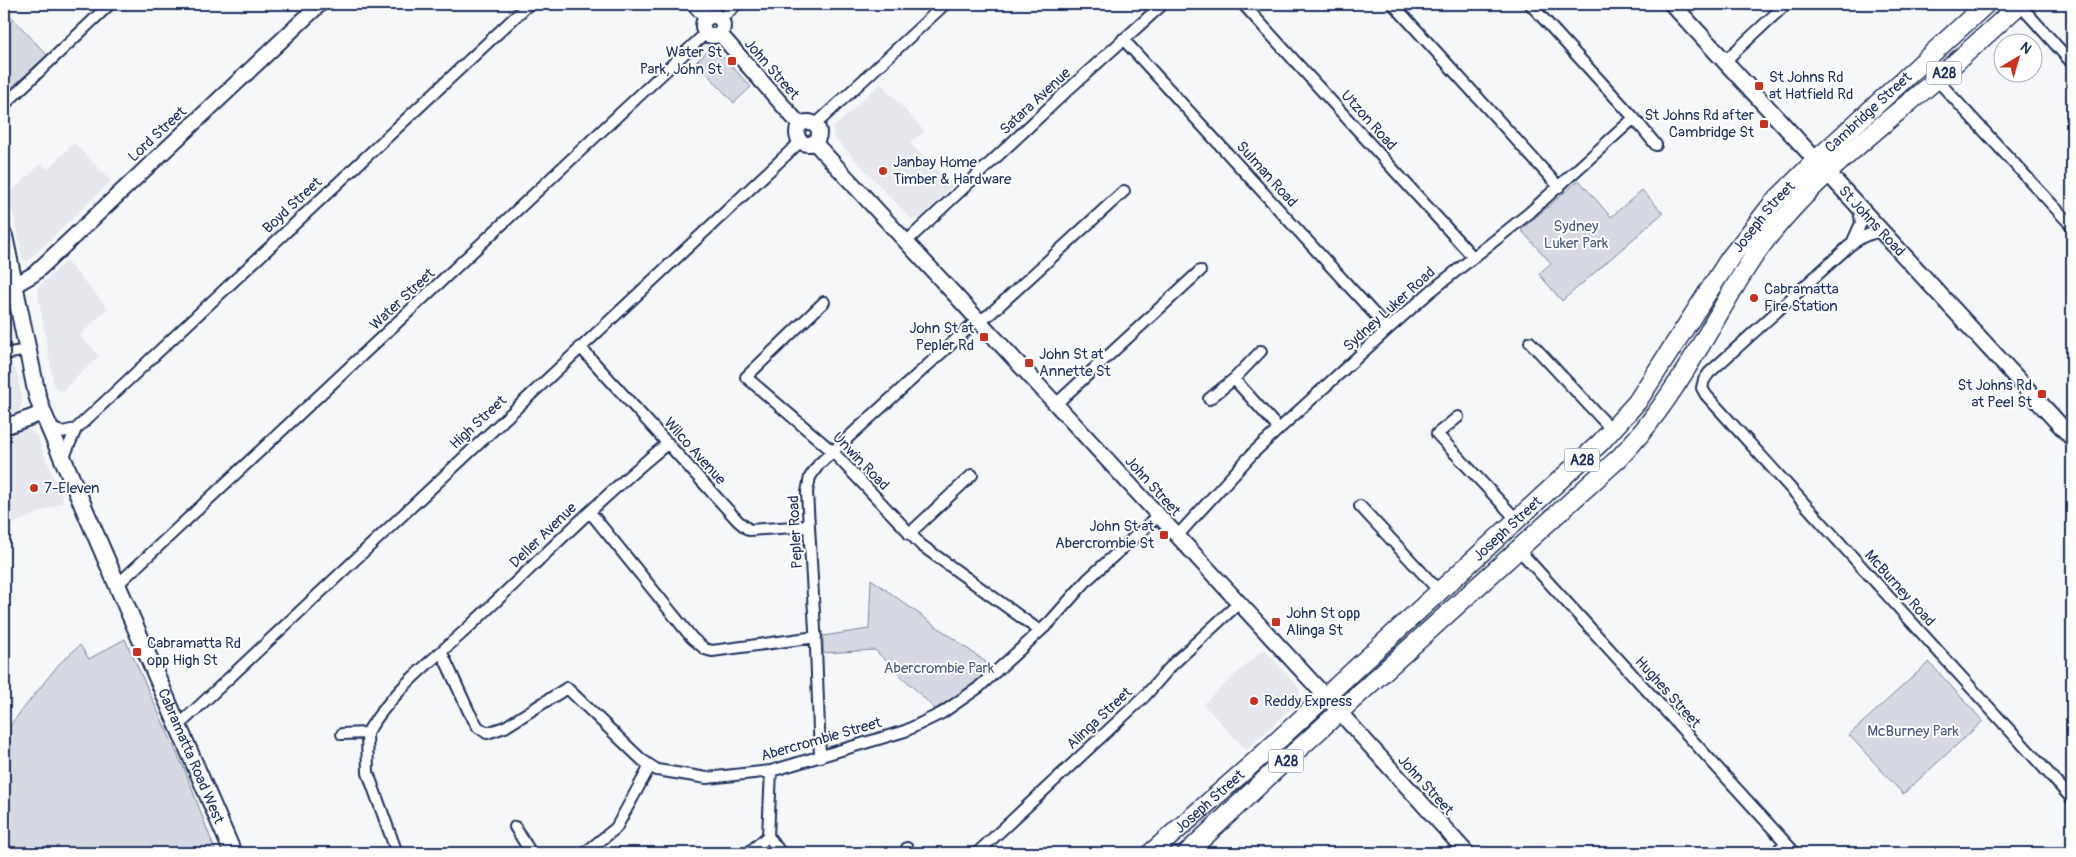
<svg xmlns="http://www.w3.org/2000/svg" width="2076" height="857" font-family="Pangolin,sans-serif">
	<rect width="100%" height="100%" fill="#f6f7f9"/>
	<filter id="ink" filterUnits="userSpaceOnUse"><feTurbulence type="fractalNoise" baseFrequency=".02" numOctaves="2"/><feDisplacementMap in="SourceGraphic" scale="10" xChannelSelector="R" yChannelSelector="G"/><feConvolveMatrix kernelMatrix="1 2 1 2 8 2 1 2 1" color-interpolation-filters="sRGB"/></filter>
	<g filter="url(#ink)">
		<!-- built -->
		<path fill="#e6e8ee" d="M881 83 924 131 910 143 953 186 921 217 912 220 832 135 833 128Z
			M74 143 111 181 28 261 23 259 9 194 42 163 48 169Z
			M66 261 108 308 80 335 99 356 61 392 54 386 37 288Z
			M10 366 16 369 23 402 20 409 29 430 37 436 64 502 4 528V367Z
			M1264 649 1300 689 1298 702 1246 750 1203 704Z"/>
		<!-- green -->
		<path fill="#d6d9e2" stroke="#7884a0" d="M6 11 47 55 10 89 4 82V13Z
			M713 46 751 87 734 103 696 62Z
			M1579 180 1611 217 1642 190 1663 213 1562 301 1539 274 1551 263 1521 230Z
			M871 579 994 668 958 695 935 709 875 650 823 653V636L869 629Z
			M125 639 186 773 216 853H4V791L11 724 59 664 80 645 89 659Z
			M1929 662 1983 721 1903 794 1849 735Z"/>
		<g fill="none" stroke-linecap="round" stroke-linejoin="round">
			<defs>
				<path id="minor" d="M1243 4 1473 257
					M1393 4 1559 187
					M1530 4 1634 118 1656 145
					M2019 4 2072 63
					M721 19 737 4
					M1123 39 1388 329
					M1725 61 1786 4
					M1936 79 2072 226
					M4 105 110 4
					M815 125 945 4
					M1883 232C1869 232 1860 238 1849 246L1709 373 1704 380 1702 388 1706 395 2072 799
					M1853 241 1861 223 1859 208
					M906 242 1070 88 1163 4
					M824 302 746 377 832 451 921 545 1040 631
					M1530 342 1612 430
					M580 347 738 521 749 530 809 526
					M4 354 28 350
					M1234 379 1279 429
					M1209 399 1234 379 1261 351
					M1056 404 1200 271
					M1458 417 1437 434 1517 520
					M50 428 62 432 76 429
					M63 459 76 429 529 4
					M1360 506 1440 592
					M590 512 692 638 705 649 712 651 816 637
					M909 534 972 475
					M1177 536 1254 452 1388 329 1431 291 1528 214 1634 118
					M1519 550 1795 853
					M117 585 706 33
					M442 653 469 712 478 727 487 733 505 727 567 688 642 760 657 770 707 778 771 771 905 731 942 713 978 688 1050 622 1088 579 1158 516
					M178 726 801 141
					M367 733 368 773 397 853
					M342 734 367 733C395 687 434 660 472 624 537 563 599 499 668 443
					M820 757 816 647 807 492 810 477 819 464 973 324 990 314 1124 191
					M771 771 768 836 781 853
					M515 827 531 853
					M907 848 910 853
					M585 853 616 828 650 766
					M748 853 768 836
					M977 853 1145 696 1173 664 1239 603
					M1775 853 1786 843"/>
				<path id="tertiary" d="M694 4 707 18
					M703 26a10 10 0 1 1 20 0a10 10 0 1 1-20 0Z
					M720 34 800 125
					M797 133a11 11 0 1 1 22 0a11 11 0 1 1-22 0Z
					M814 142 1315 685 1467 853
					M15 285 34 274 320 4
					M4 427 43 413"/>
				<g id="secondary">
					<path id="s1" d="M1672 4 2072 438"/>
				</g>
				<g id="primary">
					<path id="s2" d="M4 236 37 395 43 413 233 853"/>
				</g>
				<g id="trunk">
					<path id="s3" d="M1151 853 1260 757 1600 443 1637 402 1730 258 1773 203 1816 160 1986 4"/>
					<path d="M1187 853 1272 773 1619 458C1650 426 1674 390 1697 351 1719 316 1737 278 1762 245 1806 186 1868 137 1924 90 1957 62 1988 33 2020 4"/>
				</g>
			</defs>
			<!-- minor casing -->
			<use href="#minor" stroke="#1b2f5e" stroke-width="14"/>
			<!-- tertiary casing -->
			<use href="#tertiary" stroke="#1b2f5e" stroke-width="18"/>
			<!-- secondary casing -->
			<use href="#secondary" stroke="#1b2f5e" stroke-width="19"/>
			<!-- primary casing -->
			<use href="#primary" stroke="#1b2f5e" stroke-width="20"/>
			<!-- trunk casing -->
			<use href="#trunk" stroke="#1b2f5e" stroke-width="21"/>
			<!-- minor -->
			<use href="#minor" stroke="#fff" stroke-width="10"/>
			<!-- tertiary -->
			<use href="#tertiary" stroke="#fff" stroke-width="14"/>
			<!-- secondary -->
			<use href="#secondary" stroke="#fff" stroke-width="15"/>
			<!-- primary -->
			<use href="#primary" stroke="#fff" stroke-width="16"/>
			<!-- trunk -->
			<use href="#trunk" stroke="#fff" stroke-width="18"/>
		</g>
	</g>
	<!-- markers -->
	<g fill="#c8321e" stroke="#fff" stroke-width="2">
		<rect x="727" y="56" width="10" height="10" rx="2.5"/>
		<rect x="1754" y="81" width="10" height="10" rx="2.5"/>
		<rect x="1759" y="119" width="10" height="10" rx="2.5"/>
		<circle cx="883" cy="171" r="5"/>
		<circle cx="1754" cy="298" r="5"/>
		<rect x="979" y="332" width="10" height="10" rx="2.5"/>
		<rect x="1024" y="358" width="10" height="10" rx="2.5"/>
		<rect x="2037" y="389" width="10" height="10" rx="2.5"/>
		<circle cx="34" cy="488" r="5"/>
		<rect x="1159" y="530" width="10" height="10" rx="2.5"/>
		<rect x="1271" y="617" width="10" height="10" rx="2.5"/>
		<rect x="132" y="647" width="10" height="10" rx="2.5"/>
		<circle cx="1254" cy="701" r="5"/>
	</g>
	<g text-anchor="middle" stroke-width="4" stroke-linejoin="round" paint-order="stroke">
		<!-- shield labels -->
		<g fill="#fff" stroke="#5f6d8e" stroke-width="1">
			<rect x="1926.5" y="61.5" width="35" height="23" rx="4"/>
			<rect x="1564.5" y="448.5" width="35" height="23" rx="4"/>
			<rect x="1268.5" y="749.5" width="35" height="23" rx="4"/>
		</g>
		<g font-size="14" font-weight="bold" fill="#1b2f5e">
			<text x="1944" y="78">A28</text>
			<text x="1582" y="465">A28</text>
			<text x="1286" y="766">A28</text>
		</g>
		<!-- poi labels -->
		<g font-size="15" fill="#1b2f5e" stroke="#fff" text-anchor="start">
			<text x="722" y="57" text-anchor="end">Water St<tspan x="722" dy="17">Park, John St</tspan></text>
			<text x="1769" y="82">St Johns Rd<tspan x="1769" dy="17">at Hatfield Rd</tspan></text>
			<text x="1754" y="120" text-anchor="end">St Johns Rd after<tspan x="1754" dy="17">Cambridge St</tspan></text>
			<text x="893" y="167">Janbay Home<tspan x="893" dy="17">Timber &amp; Hardware</tspan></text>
			<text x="1764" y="294">Cabramatta<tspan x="1764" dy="17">Fire Station</tspan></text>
			<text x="974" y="333" text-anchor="end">John St at<tspan x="974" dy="17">Pepler Rd</tspan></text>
			<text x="1039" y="359">John St at<tspan x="1039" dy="17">Annette St</tspan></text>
			<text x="2032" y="390" text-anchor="end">St Johns Rd<tspan x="2032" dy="17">at Peel St</tspan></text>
			<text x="44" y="493">7-Eleven</text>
			<text x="1154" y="531" text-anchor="end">John St at<tspan x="1154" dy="17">Abercrombie St</tspan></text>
			<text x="1286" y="618">John St opp<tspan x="1286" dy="17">Alinga St</tspan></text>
			<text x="147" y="648">Cabramatta Rd<tspan x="147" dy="17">opp High St</tspan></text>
			<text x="1264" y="706">Reddy Express</text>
		</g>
		<!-- street labels -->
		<g font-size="15" fill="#1b2f5e" stroke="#fff">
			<text transform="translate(772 69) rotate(49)" y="5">John Street</text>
			<text transform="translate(1035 101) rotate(-43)" y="5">Satara Avenue</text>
			<text dy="5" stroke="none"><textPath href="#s3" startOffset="1036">Cambridge Street</textPath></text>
			<text transform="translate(1369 120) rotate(48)" y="5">Utzon Road</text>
			<text transform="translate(157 134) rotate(-43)" y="5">Lord Street</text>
			<text transform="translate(1267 174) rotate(48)" y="5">Sulman Road</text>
			<text transform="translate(292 205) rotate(-43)" y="5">Boyd Street</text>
			<text dy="5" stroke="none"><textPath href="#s3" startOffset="888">Joseph Street</textPath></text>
			<text dy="5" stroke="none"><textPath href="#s1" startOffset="295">St Johns Road</textPath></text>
			<text transform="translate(402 299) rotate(-43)" y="5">Water Street</text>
			<text transform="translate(1389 309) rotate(-42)" y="5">Sydney Luker Road</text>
			<text transform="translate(478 422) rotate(-43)" y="5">High Street</text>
			<text transform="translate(695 451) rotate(48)" y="5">Wilco Avenue</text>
			<text transform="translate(861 461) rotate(46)" y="5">Unwin Road</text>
			<text transform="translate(1153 486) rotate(48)" y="5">John Street</text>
			<text dy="5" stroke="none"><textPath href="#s3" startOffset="482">Joseph Street</textPath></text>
			<text transform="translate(795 532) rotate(-93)" y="5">Pepler Road</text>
			<text transform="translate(543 535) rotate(-44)" y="5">Deller Avenue</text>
			<text transform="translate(1900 588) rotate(48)" y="5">McBurney Road</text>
			<text transform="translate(1668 692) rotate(48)" y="5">Hughes Street</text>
			<text transform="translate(1099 718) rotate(-43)" y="5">Alinga Street</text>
			<text transform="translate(821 739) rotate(-16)" y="5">Abercrombie Street</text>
			<text dy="5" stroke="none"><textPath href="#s2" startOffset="555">Cabramatta Road West</textPath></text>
			<text transform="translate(1426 785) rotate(48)" y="5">John Street</text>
			<text dy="5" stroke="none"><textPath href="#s3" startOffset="78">Joseph Street</textPath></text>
		</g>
		<!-- park labels -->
		<g font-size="15" fill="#4a5a7f" stroke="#fff">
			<text x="1576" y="231">Sydney<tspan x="1576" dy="17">Luker Park</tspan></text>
			<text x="939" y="673">Abercrombie Park</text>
			<text x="1913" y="736">McBurney Park</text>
		</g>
	</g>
	<!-- margin -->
	<rect width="2076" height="857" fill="none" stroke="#fff" stroke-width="20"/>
	<rect x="10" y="10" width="2056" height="837" fill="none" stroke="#1b2f5e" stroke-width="2" filter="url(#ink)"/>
	<!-- north arrow -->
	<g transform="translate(2018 58) rotate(38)"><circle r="24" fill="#ffffff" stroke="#a4acbf"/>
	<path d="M0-4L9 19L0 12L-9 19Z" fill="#c8321e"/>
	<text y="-8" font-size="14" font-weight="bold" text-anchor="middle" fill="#1b2f5e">N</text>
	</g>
</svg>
